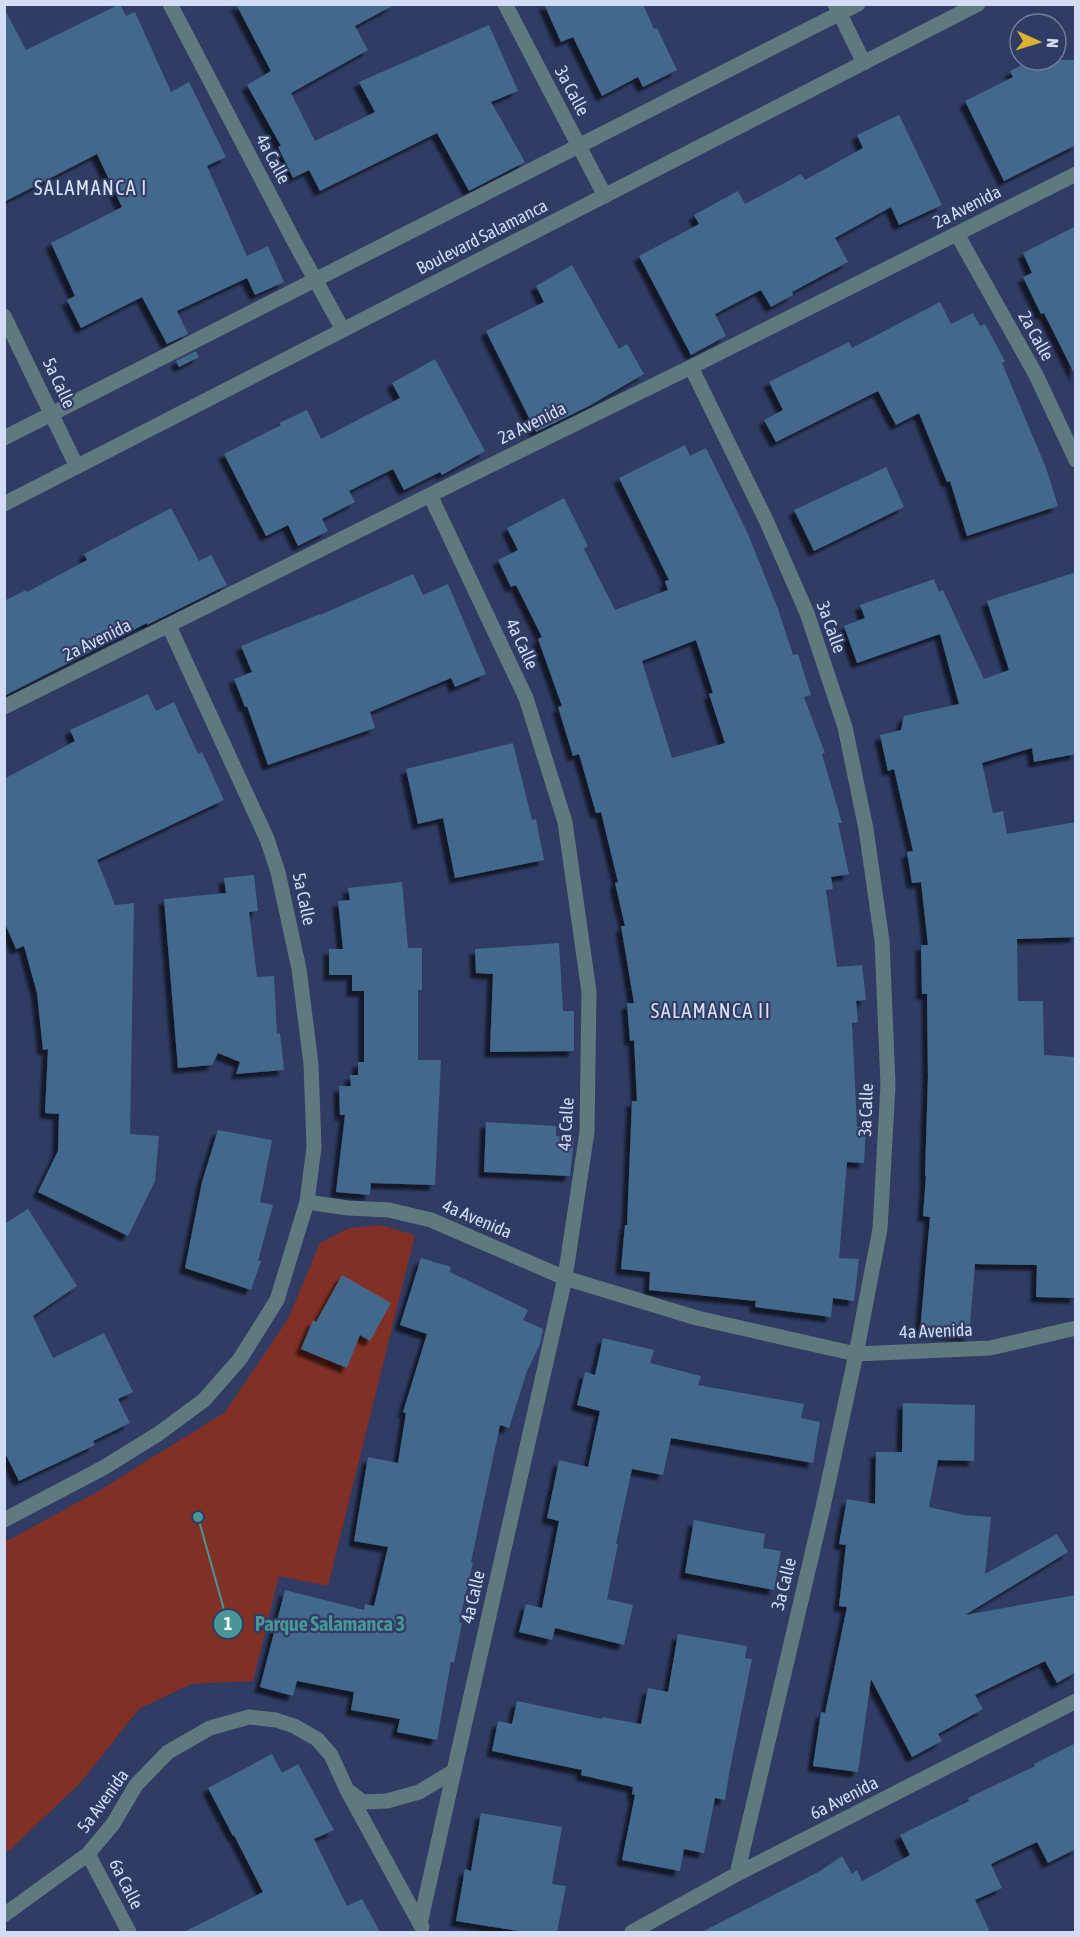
<svg xmlns="http://www.w3.org/2000/svg" width="1080" height="1937" font-family="'Asap Condensed',sans-serif">
	<defs>
		<filter id="shadow"><feDropShadow dx="-5.5" dy="5.5" stdDeviation="1.5" flood-color="#0009"/></filter>
	</defs>
	<rect width="100%" height="100%" fill="#303c64"/>
	<!-- green -->
	<path fill="#813026" d="M380 1225 415 1235 328 1586 279 1576 253 1681 191 1684 139 1709 81 1782 12 1848 5 1853V1542L97 1492 225 1412 288 1319 320 1243 349 1228Z"/>
	<!-- building -->
	<path fill="#43678c" fill-rule="evenodd" filter="url(#shadow)" d="M120 4 126 16 135 12 171 92 189 82 226 157 207 166 247 256 268 246 284 282 255 295 247 278 177 311 188 334 167 344 142 297 81 328 67 300 75 296 51 243 122 207 97 154 4 202V8L26 50Z
		M236 4H396L355 26 368 50 291 93 315 141 375 112 359 82 489 25 518 91 491 102 525 162 469 191 437 133 320 191 309 170 293 178 278 147 281 146 247 85 271 71Z
		M544 4H643L654 29 657 28 677 70 643 87 638 77 602 96 573 37 561 42Z
		M1032 60H1076V145L1004 181 965 101 1013 77 1010 71Z
		M899 115 942 205 899 225 891 207 835 238 848 262 792 292 793 295 771 307 761 290 715 314 726 336 691 355 639 256 699 224 694 215 738 191 745 204 801 174 805 180 863 148 857 135Z
		M1076 226V377L1044 313 1041 314 1023 277 1032 273 1023 253Z
		M572 265 619 349 627 344 644 374 589 406 536 432 486 331 544 302 536 286Z
		M940 302 951 324 973 313 980 326 985 324 1005 361 1002 363 1046 468 1058 506 967 536 950 481 947 482 919 413 896 425 878 391 776 442 764 420 783 410 769 382 849 342 852 348Z
		M196 351 199 357 179 367 176 361Z
		M435 359 485 451 442 475 440 472 404 490 393 469 349 491 355 502 322 519 328 531 298 546 288 525 266 536 224 454 281 425 279 423 307 410 321 439 400 398 392 383Z
		M685 445 690 456 706 448 748 534 778 609 793 655 798 654 811 695 804 697 825 753 822 754 842 823H838L849 874 831 877 833 889 826 890 837 967 862 965 866 1000 856 1001 858 1022 852 1023 857 1127H866L864 1163 847 1162 839 1258 859 1259 854 1301 833 1298 831 1317 755 1307 756 1301 649 1290 650 1272 621 1269 625 1225H627L632 1101H637L634 1040 630 1041 627 1003H634L621 926H625L615 883 618 882 601 812 596 813 579 754 573 756 558 707 562 706 538 639 542 637 516 585 511 587 498 560 518 550 507 528 564 498 588 546 584 549 615 610 668 590 665 581 669 580 619 478ZM696 640 713 693 709 694 725 743 672 758 642 661Z
		M886 467 904 507 814 551 794 510Z
		M171 508 199 561 211 555 227 585 147 625V623L4 696V601L26 590 27 592 87 560 84 554Z
		M1076 572V754L1034 762 1032 748 982 763 993 813 1003 811 1007 834 1076 822V937L1017 939 1018 1001H1043L1044 1055 1076 1057V1298L1036 1297 1037 1265 975 1264 969 1336 920 1332 930 1217 923 1216 926 1176H925L928 1077 927 994H922L921 945H928L921 882 912 883 907 852 913 851 894 769 888 771 880 735 901 730 904 716 959 704 940 634 857 663 844 626 865 618 860 605 934 579 939 592 943 590 984 679 1009 670 987 601Z
		M413 574 423 595 448 584 486 674 455 687 451 678 370 712 375 728 268 765 247 706 245 707 234 679 252 672 241 646 320 614V615Z
		M148 694 156 711 174 702 198 754 202 752 224 800 97 860 115 905 134 903 130 1134 159 1136 155 1181 128 1236 38 1192 58 1151 59 1114 45 1113 48 1049 43 1050 37 993 24 946 16 949 4 921V779L75 741 70 730Z
		M513 743 532 820 536 819 544 860 455 878 443 818 418 824 406 769Z
		M254 875 258 911 249 912 257 977 274 976 277 1034 280 1033 284 1070 236 1074 240 1062 218 1053 212 1065 178 1068 164 899 226 893 224 878Z
		M402 882 408 948H422V990H418V1060H441L435 1185 371 1183 370 1195 336 1192 345 1115H340L339 1086H351L350 1075H358V1062H364V991H352V975H329V949H343L338 901 350 900 348 888Z
		M559 943 563 1011H574V1051L490 1052 493 974 476 973 475 949Z
		M486 1122 556 1126V1136L574 1137 570 1176 484 1172Z
		M218 1130 272 1140 260 1202 273 1205 258 1261H261L251 1290 185 1268 202 1182Z
		M28 1209 77 1286 33 1316 53 1358 104 1333 133 1392 118 1399 130 1423 93 1441 95 1445 19 1481 4 1451V1224Z
		M421 1258 451 1267 450 1272 528 1310 523 1320 543 1329 540 1344 527 1371 509 1428 500 1425 471 1562 473 1563 459 1622 462 1623 454 1663 451 1662 437 1740 397 1732 400 1719 351 1710 354 1692 297 1681 293 1696 260 1687 285 1590 364 1610 365 1604 374 1606 388 1547 354 1541 368 1457 398 1463 406 1413 403 1412 427 1334 400 1325Z
		M342 1275 391 1303 370 1341 360 1335 347 1368 301 1349 313 1320 316 1322Z
		M603 1338 654 1350 650 1363 701 1376 698 1385 804 1404 801 1418 820 1422 813 1463 671 1438 663 1475 632 1469 616 1544H618L607 1599 633 1605 624 1645 555 1628 552 1640 519 1632 526 1604 542 1608 559 1521 547 1518 559 1460 588 1467 600 1411 577 1405 585 1372 595 1375Z
		M903 1403 975 1405 974 1461 938 1460 929 1507 964 1515 991 1517 985 1574 1057 1534 1068 1552 965 1615 1076 1595V1672L1057 1683 1045 1661 975 1695 983 1709 938 1734 942 1741 912 1757 871 1679 858 1772 813 1766 821 1712 825 1713 847 1607 839 1606 846 1545 839 1544 847 1499 875 1504 876 1452H902Z
		M694 1520 765 1534 763 1548 781 1551 774 1590 685 1573Z
		M678 1634 747 1646 745 1658 752 1659 729 1774 725 1800 715 1798 704 1853 684 1849 680 1871 622 1860 635 1795 632 1794 633 1787 581 1775 582 1770 492 1751 498 1721 512 1724 517 1701 602 1719V1717L641 1724 648 1688 668 1692Z
		M1076 1743V1849L1048 1863 1037 1842 991 1864 1002 1888 975 1900 990 1932H702L820 1871 842 1856 852 1874 857 1870 862 1881 910 1855 900 1835 969 1801 968 1798 1035 1766 1034 1764Z
		M272 1754 282 1773 298 1764 334 1830 314 1839 347 1906 362 1899 380 1932H184L263 1892 234 1835 233 1836 208 1788Z
		M481 1813 562 1827 552 1884 566 1886 557 1932H525L456 1921 465 1869 471 1871Z"/>
	<g fill="none" stroke-linecap="round" stroke-linejoin="round">
		<!-- minor -->
		<path stroke="#5f7a7f" stroke-width="15" d="M170 4 295 243 343 330
			M505 4 605 196
			M835 4 864 63
			M957 234 1036 375 1076 460
			M4 316 77 467
			M691 367 766 520 807 613 845 727 866 829 882 941 888 1085 880 1229 856 1354 823 1507 737 1874
			M4 438 858 4
			M4 504 978 4
			M169 626 267 839 278 872 299 969 311 1064 314 1147 307 1202
			M4 707 430 495 691 367 1076 174
			M4 1520 103 1468 158 1434 204 1400 240 1359 277 1300 307 1202 348 1208 389 1210 431 1220 565 1278 697 1318 856 1354 990 1348 1076 1328
			M347 1790 363 1802 387 1801 419 1792 454 1771 565 1278 587 1132 589 992 565 822 526 698 430 495
			M88 1854 129 1932
			M4 1915 88 1854 113 1824 136 1785 168 1752 210 1728 249 1717 276 1720 294 1726 317 1739 331 1755 347 1790 420 1924
			M422 1927 420 1924 454 1771
			M632 1932 737 1874 1076 1701"/>
	</g>
	<g text-anchor="middle" stroke-width="4.5" stroke-linejoin="round" paint-order="stroke">
		<!-- street labels -->
		<g font-size="18" fill="#d3dcf5" stroke="#303c64">
			<text transform="translate(572 91) rotate(62)" y="6">3a Calle</text>
			<text transform="translate(273 159) rotate(62)" y="6">4a Calle</text>
			<text transform="translate(967 207) rotate(-27)" y="6">2a Avenida</text>
			<text transform="translate(482 237) rotate(-27)" y="6">Boulevard Salamanca</text>
			<text transform="translate(1036 336) rotate(61)" y="6">2a Calle</text>
			<text transform="translate(59 383) rotate(65)" y="6">5a Calle</text>
			<text transform="translate(532 423) rotate(-26)" y="6">2a Avenida</text>
			<text transform="translate(831 627) rotate(70)" y="6">3a Calle</text>
			<text transform="translate(97 640) rotate(-26)" y="6">2a Avenida</text>
			<text transform="translate(522 644) rotate(65)" y="6">4a Calle</text>
			<text transform="translate(304 899) rotate(78)" y="6">5a Calle</text>
			<text transform="translate(866 1110) rotate(-88)" y="6">3a Calle</text>
			<text transform="translate(566 1124) rotate(-86)" y="6">4a Calle</text>
			<text transform="translate(477 1219) rotate(23)" y="6">4a Avenida</text>
			<text transform="translate(936 1331) rotate(-2)" y="6">4a Avenida</text>
			<text transform="translate(784 1584) rotate(-76)" y="6">3a Calle</text>
			<text transform="translate(473 1597) rotate(-77)" y="6">4a Calle</text>
			<text transform="translate(844 1798) rotate(-27)" y="6">6a Avenida</text>
			<text transform="translate(103 1801) rotate(-54)" y="6">5a Avenida</text>
			<text transform="translate(126 1884) rotate(63)" y="6">6a Calle</text>
		</g>
		<!-- neighbourhood labels -->
		<g font-size="20" letter-spacing="1.5" fill="#dbe2f7" stroke="#303c64">
			<text x="91" y="195">SALAMANCA I</text>
			<text x="711" y="1018">SALAMANCA II</text>
		</g>
	</g>
	<!-- callouts -->
	<path fill="none" stroke="#4a9596" stroke-width="2" d="M198 1517L228 1624"/>
	<g fill="#4a9596" stroke="#303c64" stroke-width="2">
		<circle cx="198" cy="1517" r="6"/>
		<circle cx="228" cy="1624" r="15"/>
	</g>
	<g font-size="18" text-anchor="middle" font-weight="bold" fill="#fff">
		<text x="228" y="1630">1</text>
	</g>
	<g font-size="20" text-anchor="middle" font-weight="bold" fill="#4a9596" stroke="#303c64" stroke-width="4.5" stroke-linejoin="round" paint-order="stroke">
		<text x="330" y="1631">Parque Salamanca 3</text>
	</g>
	<!-- border -->
	<rect width="1080" height="1937" fill="none" stroke="#d3dcf5" stroke-width="12"/>
	<!-- north arrow -->
	<g transform="translate(1038 42) rotate(94)"><circle r="28" fill="#303c64" stroke="#717c9e" stroke-width="1.5"/>
	<path d="M0-4.5L10 22L0 15L-10 22Z" fill="#dcb233"/>
	<text y="-9" font-size="16" font-weight="bold" text-anchor="middle" fill="#d3dcf5">N</text>
	</g>
</svg>
